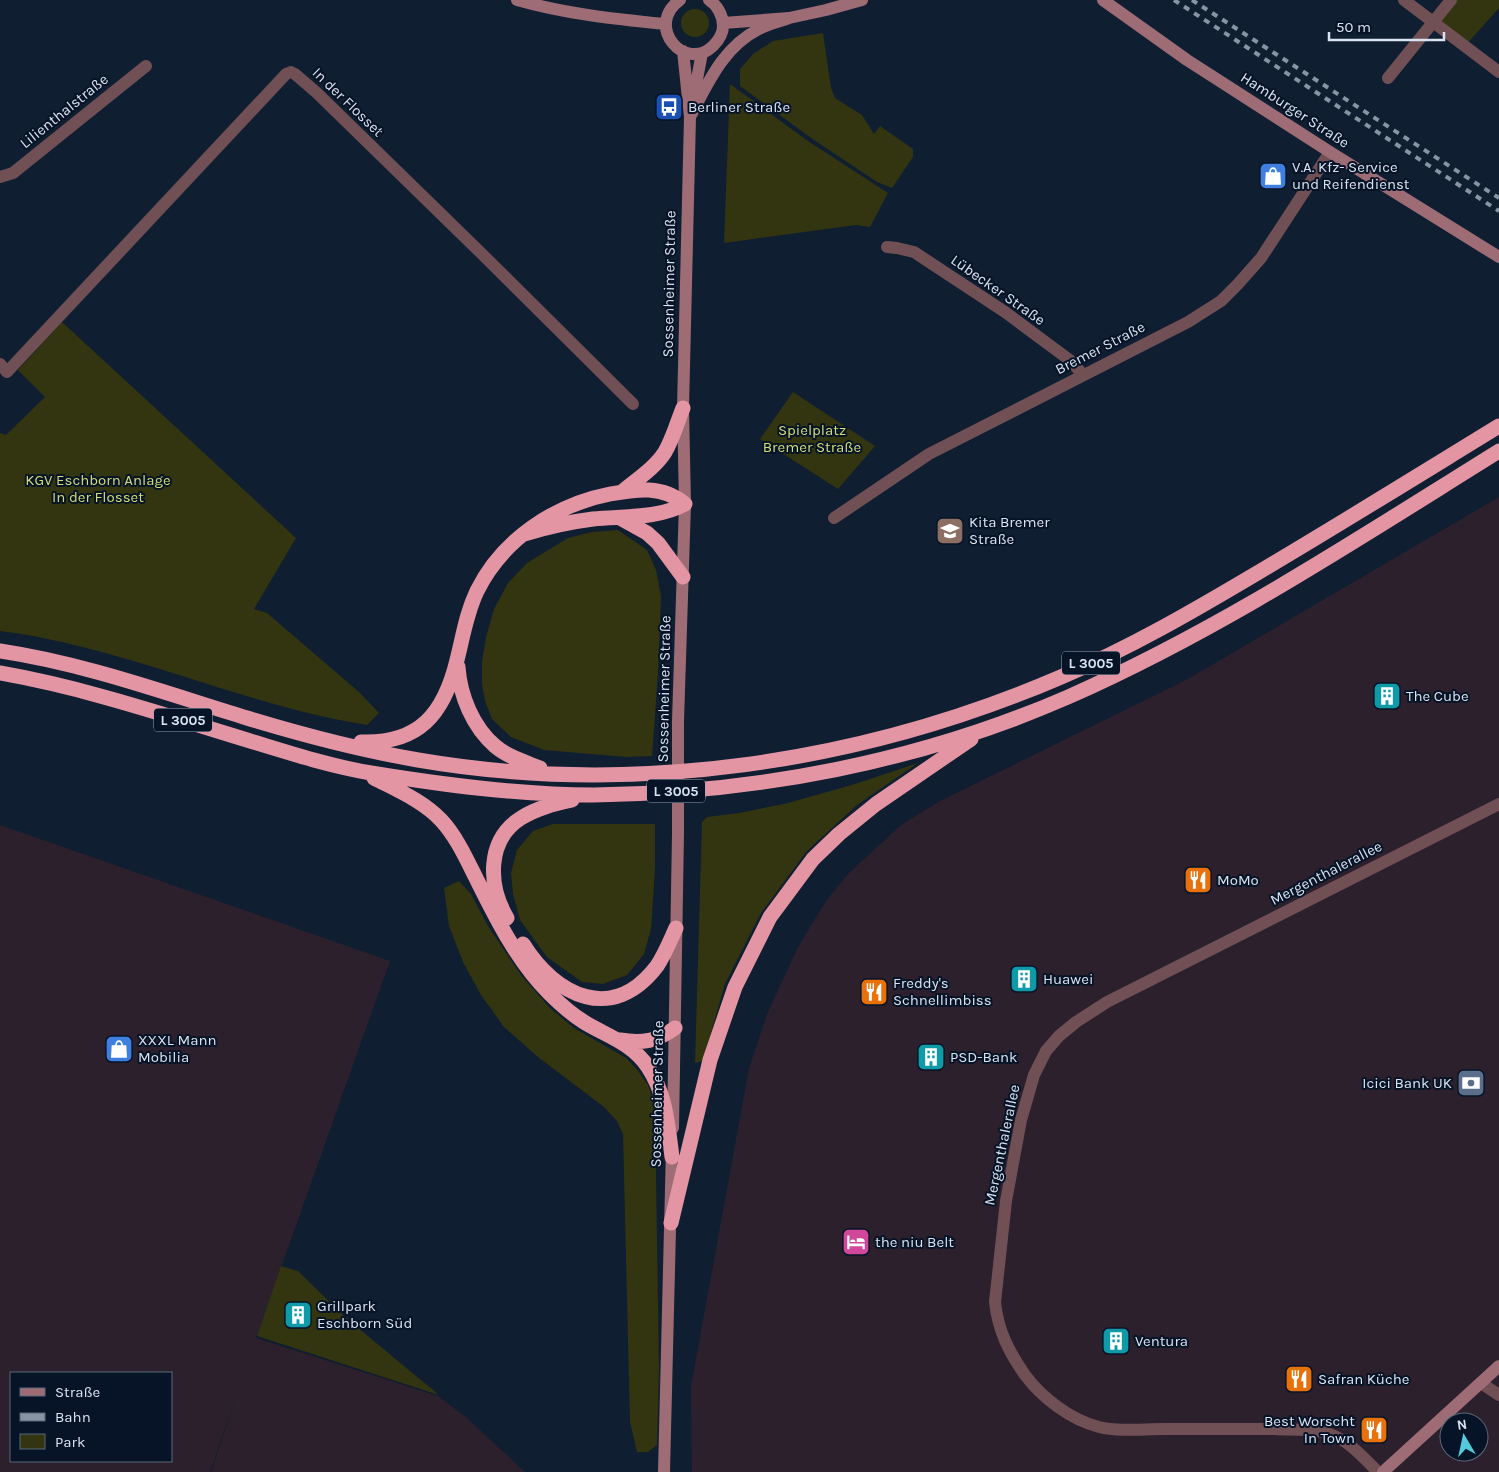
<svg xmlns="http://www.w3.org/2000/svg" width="1499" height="1472" font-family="Karla,sans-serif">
	<rect width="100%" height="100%" fill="#0f1e31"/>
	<!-- commercial -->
	<path fill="#2c202d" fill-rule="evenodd" d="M1499 497V1472H692L691 1386 749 1068 767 1014 798 947 826 901 848 874 901 825 940 801 1188 679ZM1449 1422H1479V1452H1449Z
		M0 825 390 961 256 1338 438 1396 467 1418 525 1472H211L238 1391 210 1472H0ZM171 1373V1461H11V1373Z"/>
	<!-- green -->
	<path fill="#323510" d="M1451 0H1499V8L1465 46 1433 22Z
		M681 23a14 14 0 1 1 28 0a14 14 0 1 1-28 0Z
		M823 33 831 88 835 98 862 115 874 134 880 126 913 149V157L892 188 877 182 811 138 740 86V69L753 54 773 41Z
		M730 84 808 141 888 193 870 227 856 225 724 243Z
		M62 322 296 538 254 609 267 613 359 692 379 713 367 725C242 705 126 647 0 631V433L6 435 45 397 18 370Z
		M793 392 875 446 838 489 760 439Z
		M618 530 647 550 656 570 661 596 658 673 652 756 626 757 544 750 511 737 492 719 485 701 482 684V661L486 637 494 609 508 583 527 563 568 538 592 532Z
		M918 763 857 805 807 851 761 913 725 984 703 1061 695 1063 702 822 707 817 739 813 788 803 855 784Z
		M553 824H655V868L651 929 644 954 627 975 603 984 582 982 547 957 520 920 513 894 511 873 517 850 533 831Z
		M459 881 471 894 488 926 521 975 550 1008 574 1028 626 1058 636 1068 648 1085 655 1107 659 1370 657 1445 648 1452H637L630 1422 623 1134 617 1121 604 1107 538 1057 504 1027 481 995 463 962 449 926 444 888Z
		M281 1266 298 1271 345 1317 439 1395 257 1336Z"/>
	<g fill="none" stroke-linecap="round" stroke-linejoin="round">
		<!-- street -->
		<path stroke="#705055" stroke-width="12" d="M1404 0 1499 72
			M1388 78 1451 0
			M0 177 13 173 146 66
			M887 247 897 248 914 252 1005 312 1071 361 1083 375
			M0 364 7 372 286 74 291 72 295 74 317 93 481 253 633 404
			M834 518 929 454 1188 322 1221 301 1238 284 1261 258 1330 152
			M1481 1383 1499 1395
			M1378 1472C1362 1456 1346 1437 1323 1432 1308 1429 1290 1430 1274 1429 1237 1429 1200 1429 1164 1429 1142 1429 1120 1432 1099 1427 1071 1420 1042 1398 1025 1375 1009 1352 998 1331 995 1302L1006 1201 1021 1120 1034 1075 1046 1051 1059 1036 1076 1022 1107 1002 1499 804"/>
		<!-- secondary -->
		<path stroke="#9e6c75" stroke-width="12" d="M517 0C566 14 615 19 665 24
			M680 0C644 26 685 73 713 46 719 40 723 34 723 26 723 15 717 5 709 0
			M1103 0 1187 60 1330 152 1499 257
			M723 23 789 18 826 10 862 0
			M692 105 702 53
			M690 117C708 83 723 47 759 29 768 24 779 22 789 18
			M673 1128 678 833V721L685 504 683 408 690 117 683 51
			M664 1472 672 1148
			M1383 1472 1499 1366"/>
		<!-- highway -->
		<path stroke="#e495a4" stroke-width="15" d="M622 492C636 480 655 468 665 452 673 438 677 423 683 408
			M620 518 647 533 658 543 683 577
			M0 651C86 664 165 693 247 718 303 735 360 750 418 760 634 797 861 763 1061 677 1130 648 1195 610 1259 572 1340 524 1419 475 1499 426
			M458 667C460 696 473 727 495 746 508 757 525 762 540 768
			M0 673C85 688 165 715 247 740 287 752 329 766 371 773 444 785 519 795 594 795 756 793 919 762 1068 697 1220 630 1359 538 1499 451
			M361 742C419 744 444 714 457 660 463 637 466 614 477 591 502 540 554 505 610 494 637 489 662 485 685 504 658 519 623 516 593 519 569 522 547 527 524 534
			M374 778C397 790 423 801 441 820 456 836 466 858 476 878 496 918 517 961 549 993 559 1003 571 1014 584 1022 607 1036 632 1043 648 1067 666 1094 668 1126 672 1157
			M507 918C488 886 486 840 521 818 537 808 554 804 572 800
			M523 944C556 997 613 1024 657 966 665 954 670 941 676 928
			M620 1040C642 1044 657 1041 675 1028
			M671 1223 710 1060 735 987 770 917 813 859 839 834 876 804 971 739"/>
		<!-- rail -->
		<path stroke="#8894a4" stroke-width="4" stroke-dasharray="6 6" stroke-linecap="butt" d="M1174 0 1499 211
			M1192 0 1499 198"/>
	</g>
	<!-- icons -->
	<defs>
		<symbol id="bus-square" viewBox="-11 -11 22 22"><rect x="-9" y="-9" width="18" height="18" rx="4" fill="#1a4fb4" stroke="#071427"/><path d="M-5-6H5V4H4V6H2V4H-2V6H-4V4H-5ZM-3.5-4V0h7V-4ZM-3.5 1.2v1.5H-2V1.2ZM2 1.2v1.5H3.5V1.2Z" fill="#fff"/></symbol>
		<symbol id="shop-square" viewBox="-11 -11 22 22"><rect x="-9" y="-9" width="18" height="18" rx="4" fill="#3f7fe0" stroke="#071427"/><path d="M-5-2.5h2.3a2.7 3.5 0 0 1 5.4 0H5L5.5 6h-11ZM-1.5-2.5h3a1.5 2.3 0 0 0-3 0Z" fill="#fff"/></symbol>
		<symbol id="school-square" viewBox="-11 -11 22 22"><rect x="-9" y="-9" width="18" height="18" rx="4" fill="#8d6e63" stroke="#071427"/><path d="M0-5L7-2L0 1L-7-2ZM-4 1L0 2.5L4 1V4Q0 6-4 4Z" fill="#fff"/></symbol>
		<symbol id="building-square" viewBox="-11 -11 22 22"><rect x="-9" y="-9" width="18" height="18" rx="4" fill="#0f9aa8" stroke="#071427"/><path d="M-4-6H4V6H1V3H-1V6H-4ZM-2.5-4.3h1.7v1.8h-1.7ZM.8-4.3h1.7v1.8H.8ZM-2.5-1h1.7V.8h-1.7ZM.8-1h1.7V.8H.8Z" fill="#fff"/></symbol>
		<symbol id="restaurant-square" viewBox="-11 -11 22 22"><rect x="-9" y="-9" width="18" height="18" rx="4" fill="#e8710a" stroke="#071427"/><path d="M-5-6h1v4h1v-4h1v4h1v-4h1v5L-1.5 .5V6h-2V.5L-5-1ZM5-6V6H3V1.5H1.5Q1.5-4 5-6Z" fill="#fff"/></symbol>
		<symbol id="bank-square" viewBox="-11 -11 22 22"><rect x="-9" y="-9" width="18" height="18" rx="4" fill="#5c6f8a" stroke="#071427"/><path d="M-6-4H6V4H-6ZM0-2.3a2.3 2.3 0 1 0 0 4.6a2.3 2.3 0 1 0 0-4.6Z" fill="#fff"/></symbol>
		<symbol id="hotel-square" viewBox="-11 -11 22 22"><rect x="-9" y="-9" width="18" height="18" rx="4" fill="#d1479c" stroke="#071427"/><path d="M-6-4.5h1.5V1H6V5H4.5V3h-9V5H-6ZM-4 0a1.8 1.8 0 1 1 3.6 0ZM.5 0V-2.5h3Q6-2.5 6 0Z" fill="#fff"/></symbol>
	</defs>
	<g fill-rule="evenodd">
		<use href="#bus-square" x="653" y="91" width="32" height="32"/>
		<use href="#shop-square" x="1257" y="160" width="32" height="32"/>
		<use href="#school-square" x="934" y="515" width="32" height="32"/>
		<use href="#building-square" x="1371" y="680" width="32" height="32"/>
		<use href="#restaurant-square" x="1182" y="864" width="32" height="32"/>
		<use href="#building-square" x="1008" y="963" width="32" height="32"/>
		<use href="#restaurant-square" x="858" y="976" width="32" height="32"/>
		<use href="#shop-square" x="103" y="1033" width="32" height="32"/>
		<use href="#building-square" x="915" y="1041" width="32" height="32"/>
		<use href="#bank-square" x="1455" y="1067" width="32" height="32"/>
		<use href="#hotel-square" x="840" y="1226" width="32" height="32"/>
		<use href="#building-square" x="282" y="1299" width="32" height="32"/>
		<use href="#building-square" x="1100" y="1325" width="32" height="32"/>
		<use href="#restaurant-square" x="1283" y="1363" width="32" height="32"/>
		<use href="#restaurant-square" x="1358" y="1414" width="32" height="32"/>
	</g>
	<g text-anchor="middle" stroke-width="4" stroke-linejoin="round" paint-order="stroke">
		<!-- shield labels -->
		<g fill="#071427" stroke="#9aa5b4" stroke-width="1">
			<rect x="1062" y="651.5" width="58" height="23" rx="4"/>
			<rect x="154" y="708.5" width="58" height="23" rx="4"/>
			<rect x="647" y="779.5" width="58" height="23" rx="4"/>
		</g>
		<g font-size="14" font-weight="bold" fill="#d9e3f1">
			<text x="1091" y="668">L 3005</text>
			<text x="183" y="725">L 3005</text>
			<text x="676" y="796">L 3005</text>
		</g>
		<!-- street labels -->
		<g font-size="15" fill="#d9e3f1" stroke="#071427">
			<text transform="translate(348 102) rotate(44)" y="5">In der Flosset</text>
			<text transform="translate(1295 110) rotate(33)" y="5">Hamburger Straße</text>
			<text transform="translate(64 111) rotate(-39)" y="5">Lilienthalstraße</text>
			<text transform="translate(669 284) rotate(-89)" y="5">Sossenheimer Straße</text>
			<text transform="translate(998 290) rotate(35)" y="5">Lübecker Straße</text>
			<text transform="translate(1100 348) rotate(-27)" y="5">Bremer Straße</text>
			<text transform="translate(664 689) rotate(-89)" y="5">Sossenheimer Straße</text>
			<text transform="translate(1326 873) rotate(-27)" y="5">Mergenthalerallee</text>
			<text transform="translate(657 1094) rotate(-89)" y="5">Sossenheimer Straße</text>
			<text transform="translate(1002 1145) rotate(-78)" y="5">Mergenthalerallee</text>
		</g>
		<!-- poi labels -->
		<g font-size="15" fill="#d9e3f1" stroke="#071427" text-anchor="start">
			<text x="688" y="112">Berliner Straße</text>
			<text x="1292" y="172">V.A. Kfz- Service<tspan x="1292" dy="17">und Reifendienst</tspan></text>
			<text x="969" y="527">Kita Bremer<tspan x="969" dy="17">Straße</tspan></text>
			<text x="1406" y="701">The Cube</text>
			<text x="1217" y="885">MoMo</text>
			<text x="1043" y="984">Huawei</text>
			<text x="893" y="988">Freddy's<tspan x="893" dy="17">Schnellimbiss</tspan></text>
			<text x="138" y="1045">XXXL Mann<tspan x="138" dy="17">Mobilia</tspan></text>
			<text x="950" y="1062">PSD-Bank</text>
			<text x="1452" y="1088" text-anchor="end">Icici Bank UK</text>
			<text x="875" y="1247">the niu Belt</text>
			<text x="317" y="1311">Grillpark<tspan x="317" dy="17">Eschborn Süd</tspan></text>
			<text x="1135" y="1346">Ventura</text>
			<text x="1318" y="1384">Safran Küche</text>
			<text x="1355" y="1426" text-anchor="end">Best Worscht<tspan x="1355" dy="17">In Town</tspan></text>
		</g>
		<!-- park labels -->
		<g font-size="15" fill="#d4de79" stroke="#071427">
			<text x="812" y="435">Spielplatz<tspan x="812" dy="17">Bremer Straße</tspan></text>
			<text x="98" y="485">KGV Eschborn Anlage<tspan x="98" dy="17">In der Flosset</tspan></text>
		</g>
	</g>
	<!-- legend -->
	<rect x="10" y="1372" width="162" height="90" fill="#071427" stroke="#5b6778"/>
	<rect x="20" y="1388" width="25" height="8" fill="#9e6c75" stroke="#5b6778"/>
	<text x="55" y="1397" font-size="15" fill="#d9e3f1">Straße</text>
	<rect x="20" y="1413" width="25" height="8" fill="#8894a4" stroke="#5b6778"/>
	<text x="55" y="1422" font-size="15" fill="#d9e3f1">Bahn</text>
	<rect x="20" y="1434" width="25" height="15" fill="#323510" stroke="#5b6778"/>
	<text x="55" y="1447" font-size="15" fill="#d9e3f1">Park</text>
	<!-- north arrow -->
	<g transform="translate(1464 1437) rotate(351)"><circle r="24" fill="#071427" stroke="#5b6778"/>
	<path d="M0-4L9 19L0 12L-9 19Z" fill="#54cadd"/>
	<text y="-8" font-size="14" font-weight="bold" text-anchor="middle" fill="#d9e3f1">N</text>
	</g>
	<!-- scale -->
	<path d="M1329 32v8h115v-8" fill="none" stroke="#d9e3f1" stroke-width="2.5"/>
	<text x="1336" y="32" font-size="15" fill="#d9e3f1" stroke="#071427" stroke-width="4" paint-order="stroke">50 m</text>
</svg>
